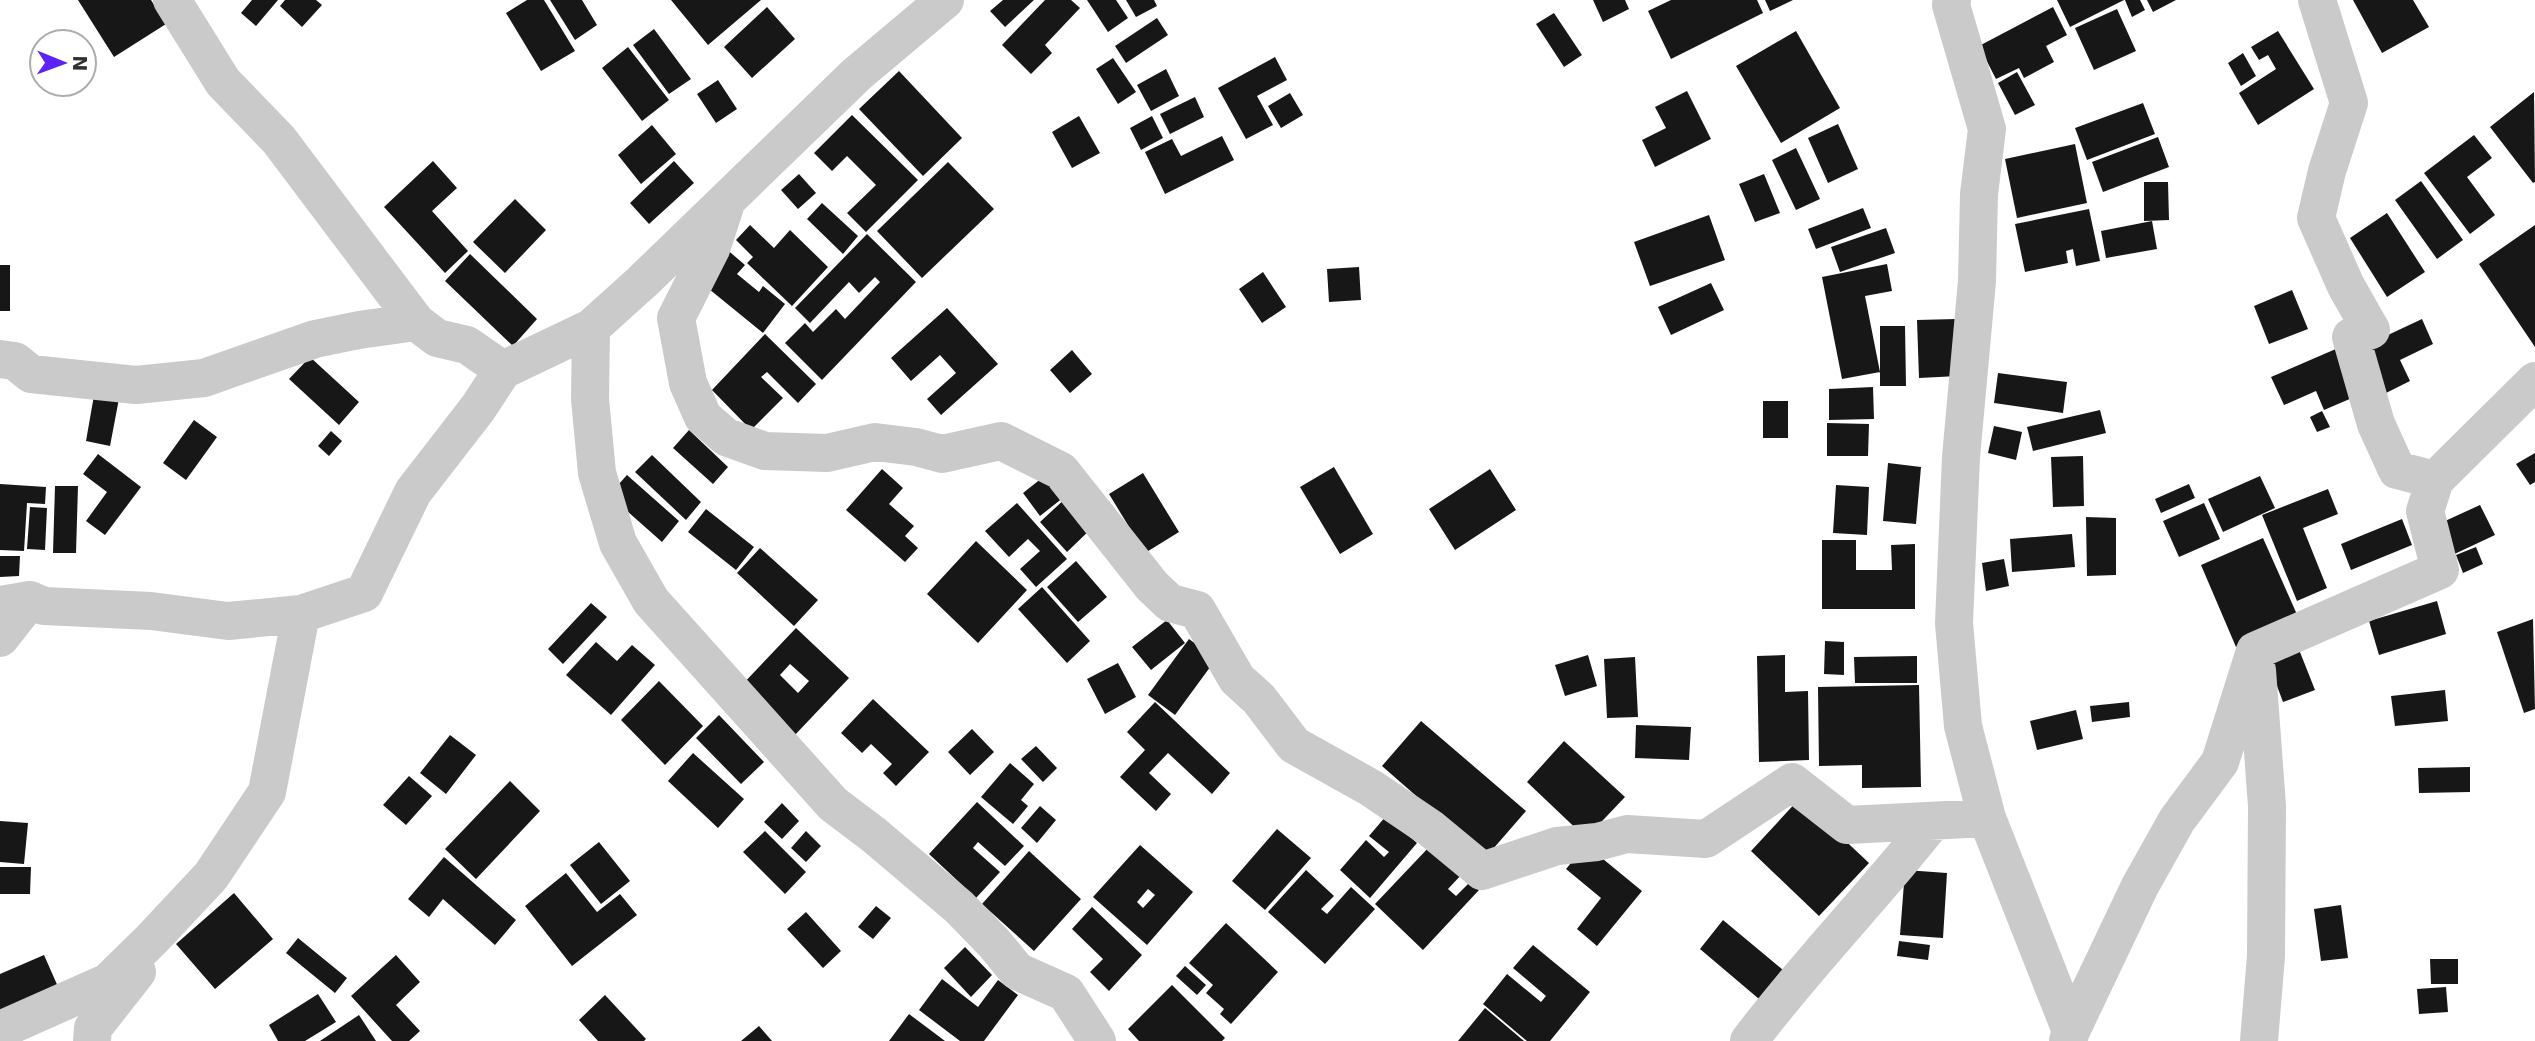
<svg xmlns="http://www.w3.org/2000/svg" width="2535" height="1041" font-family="'DejaVu Sans',sans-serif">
	<rect width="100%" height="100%" fill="#fff"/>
	<!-- building -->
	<path fill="#171717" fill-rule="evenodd" d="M78 0H151L166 24 114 57Z
		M252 0H278L256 26 241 13Z
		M285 0H316L322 5 302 27 280 6Z
		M527 0H544L575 51 541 71 506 13Z
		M550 0H582L597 25 575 40Z
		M671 0H761L708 45Z
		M1003 0H1034L1005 27 990 11Z
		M1045 0H1071L1080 8 1045 45 1052 53 1031 74 1002 45Z
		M1087 0H1116L1128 18 1108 32Z
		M1126 0H1154L1157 6 1136 17Z
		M1593 0H1625L1629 9 1603 22Z
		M1671 0H1757L1763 13 1671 59 1648 11Z
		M1765 0H1793L1770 11Z
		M2057 0H2124L2070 27Z
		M2125 0H2140L2145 10 2132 17Z
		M2147 0H2176L2153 12Z
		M2353 0H2413L2429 27 2382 53Z
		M767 7 795 39 752 78 724 47Z
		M2053 7 2067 35 2046 46 2054 62 2024 78 2019 68 1996 79 1979 46Z
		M2117 9 2136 51 2094 70 2075 28Z
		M1554 13 1582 55 1564 67 1536 24Z
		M1157 18 1168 35 1126 63 1115 46Z
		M654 29 691 79 669 94 633 45Z
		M1796 31 1840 108 1781 143 1736 66Z
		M2278 31 2314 89 2258 125 2239 93 2276 69 2268 55 2259 60 2251 47Z
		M628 47 669 100 642 121 602 68Z
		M2243 53 2256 76 2241 86 2228 63Z
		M1275 57 1287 80 1257 96 1273 125 1246 139 1218 88Z
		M1113 58 1136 92 1118 104 1096 69Z
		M1166 69 1179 96 1151 111 1137 85Z
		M899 71 962 138 923 176 859 109Z
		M2017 72 2035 105 2015 115 1998 83Z
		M718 80 737 109 716 123 697 94Z
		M1687 91 1711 139 1655 167 1642 140 1666 128 1655 107Z
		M2534 92 2535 182 2533 183 2490 127Z
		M1290 93 1303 115 1281 128 1268 106Z
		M1195 97 1204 117 1170 134 1160 114Z
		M2143 103 2155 134 2087 160 2075 128Z
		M852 115 918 180 866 232 847 213 876 185 847 156 832 171 814 153Z
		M1079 116 1100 153 1072 168 1052 132Z
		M1152 116 1163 138 1141 150 1130 128Z
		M1838 124 1858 169 1828 183 1808 138Z
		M652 125 676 154 641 184 618 155Z
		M2474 135 2492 158 2467 177 2495 215 2470 234 2424 173Z
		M1222 136 1234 160 1165 194 1145 152 1172 139 1181 156Z
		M2158 137 2169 167 2103 192 2092 162Z
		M2075 144 2087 203 2017 218 2005 159Z
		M1796 148 1820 199 1796 210 1772 160Z
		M433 161 457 188 432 211 468 251 445 273 384 207Z
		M674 161 694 183 649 224 630 203Z
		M948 162 994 209 922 278 877 231Z
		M799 174 816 193 798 209 781 190Z
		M1764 174 1780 213 1755 222 1739 184Z
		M2421 181 2463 240 2437 259 2395 200Z
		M2144 182H2168L2169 220 2144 221Z
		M515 199 546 230 505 273 473 242Z
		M822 203 858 236 843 254 807 219Z
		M1863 208 1871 228 1816 249 1808 229Z
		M2089 209 2100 261 2076 266 2073 249 2066 251 2068 263 2025 272 2015 224Z
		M2387 213 2425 272 2387 297 2350 238Z
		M1709 215 1725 260 1650 286 1634 242Z
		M2152 221 2157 249 2106 258 2101 231Z
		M750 225 774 248 790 230 828 267 792 306 747 263 753 257 736 240Z
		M2535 225V347L2479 264Z
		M1886 228 1895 253 1840 272 1831 247Z
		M867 234 916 282 822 380 785 343 805 323 813 332 836 309 845 319 880 282 875 277 859 293 849 282 810 323 795 308Z
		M724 247 745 265 737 274 759 292 763 286 785 304 763 333 698 280Z
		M470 254 537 319 513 346 445 281Z
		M1887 264 1892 291 1865 296 1880 372 1842 379 1822 277Z
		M0 265H10V311H0Z
		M1359 267 1361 300 1329 302 1327 269Z
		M1263 272 1286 307 1262 323 1239 289Z
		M1711 283 1724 310 1671 335 1658 307Z
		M2292 290 2308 329 2269 344 2254 306Z
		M947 308 998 364 941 415 927 399 956 373 940 355 911 381 891 358Z
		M1956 319 1958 376 1919 378 1917 320Z
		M2422 319 2433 344 2400 360 2410 381 2378 397 2356 350Z
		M1880 326H1905L1906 386H1880Z
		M765 334 816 384 798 403 767 372 761 377 783 398 751 430 712 390Z
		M2345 345 2359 395 2324 410 2316 391 2284 405 2271 377Z
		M1072 350 1092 374 1070 393 1050 370Z
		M310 357 359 402 339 425 289 379Z
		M1998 373 2067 382 2063 413 1994 403Z
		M96 384 121 388 110 446 86 441Z
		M1873 387 1874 419 1829 420V389Z
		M1763 401H1788V438H1763Z
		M2100 410 2106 433 2033 451 2027 427Z
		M2322 411 2330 427 2317 432 2310 417Z
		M194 420 217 437 186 480 163 463Z
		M1827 423 1869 424 1868 456H1827Z
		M1994 426 2022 432 2016 460 1988 453Z
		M689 430 728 467 713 484 673 448Z
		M331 431 342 441 329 456 318 446Z
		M2535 453V482L2530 485 2516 464Z
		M98 454 141 487 105 535 86 521 107 492 83 474Z
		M652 455 701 502 686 520 635 472Z
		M2083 456 2084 506 2053 507 2051 457Z
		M1888 463 1921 467 1916 524 1883 521Z
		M1334 467 1373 534 1340 554 1300 487Z
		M882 469 903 488 889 504 914 526 905 536 918 548 905 562 846 510Z
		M1490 469 1516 510 1455 550 1429 509Z
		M1143 473 1179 532 1145 553 1109 494Z
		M1047 474 1064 497 1040 516 1023 493Z
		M627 475 679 521 662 542 609 495Z
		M2260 476 2275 508 2223 532 2208 499Z
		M0 484 46 487 45 504 27 503 24 551 0 550Z
		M2189 484 2195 498 2161 513 2155 499Z
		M1836 485 1869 487 1867 535 1833 533Z
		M55 486H78L76 553H53Z
		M2328 489 2338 514 2303 528 2327 588 2297 601 2262 515Z
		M1068 496 1095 525 1067 552 1040 522Z
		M1017 503 1067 559 1036 587 1020 569 1040 551 1028 539 1009 557 985 531Z
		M2204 503 2220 539 2179 557 2163 521Z
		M2480 505 2495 535 2446 558 2432 527Z
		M30 507 47 508 45 550 27 549Z
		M706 509 754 547 736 570 688 532Z
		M2086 517 2116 518V575L2087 576Z
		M2402 519 2412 545 2351 570 2341 544Z
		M2072 534 2075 567 2012 572 2010 539Z
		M2263 538 2299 619 2236 647 2201 565Z
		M1822 540H1856V570H1892L1891 545 1915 544V609H1822Z
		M976 541 1027 590 978 643 927 594Z
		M2476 547 2483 564 2463 573 2456 555Z
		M760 548 818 600 794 626 737 573Z
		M0 556H20L19 576 0 577Z
		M2004 559 2009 586 1986 591 1982 563Z
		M1076 561 1107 597 1078 622 1047 587Z
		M1042 587 1090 641 1067 663 1018 609Z
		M2437 601 2446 634 2379 655 2369 621Z
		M591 603 607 617 563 664 548 649Z
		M2533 619 2535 709 2524 713 2497 632Z
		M1167 620 1185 643 1151 670 1132 647Z
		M796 628 849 678 793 737 740 687ZM790 664 809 681 798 693 780 675Z
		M1189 639 1216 659 1175 715 1148 695Z
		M1825 641 1844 642V675L1824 674Z
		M596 642 617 661 632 645 655 665 611 715 566 675Z
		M2296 642 2315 690 2283 702 2265 654Z
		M1588 655 1597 686 1565 696 1555 665Z
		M1785 655V692L1808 691 1809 760 1759 762 1757 656Z
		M1917 656V683H1855L1854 657Z
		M1635 657 1638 717 1607 718 1604 659Z
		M1118 663 1136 697 1105 714 1087 679Z
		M659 681 703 726 665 765 621 720Z
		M1919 685 1921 787 1862 788V765L1819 766 1818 687Z
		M2445 690 2448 721 2395 726 2391 696Z
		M873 699 929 752 896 786 883 773 892 764 871 744 862 753 841 733Z
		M1155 702 1230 773 1212 794 1168 753 1149 773 1171 794 1156 811 1120 777 1145 750 1127 732Z
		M2129 702 2130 717 2092 722 2090 706Z
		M2076 710 2083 739 2037 750 2030 721Z
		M719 715 764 762 741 784 696 738Z
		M1421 721 1526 811 1486 857 1382 766Z
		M1636 725 1691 727 1689 760 1635 758Z
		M972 729 994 752 970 775 948 752Z
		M450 735 476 755 446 794 420 773Z
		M1564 741 1625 797 1586 838 1527 782Z
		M1036 746 1057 768 1043 782 1021 759Z
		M693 753 744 799 718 828 668 781Z
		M1010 763 1034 784 1021 800 1028 806 1013 824 981 797Z
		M2470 767V792L2419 793 2418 768Z
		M409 776 432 796 406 825 383 805Z
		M510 781 540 811 476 879 445 849Z
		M1800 798 1869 863 1819 916 1751 851Z
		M977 802 1024 846 1005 866 978 842 973 848 1000 872 976 898 929 854Z
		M782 803 799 821 782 839 764 822Z
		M1040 806 1056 820 1037 843 1021 828Z
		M1386 816 1417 843 1370 898 1340 870 1366 840 1384 857 1389 852 1369 836Z
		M0 821 28 823 24 864 0 862Z
		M1277 829 1311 858 1265 910 1232 881Z
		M765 831 806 872 785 894 743 852Z
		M806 831 821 846 806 862 791 848Z
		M599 842 630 881 601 904 570 865Z
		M1140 845 1193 892 1147 945 1093 897ZM1148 889 1155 895 1143 908 1137 902Z
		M1431 845 1462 874 1448 889 1456 896 1470 882 1479 890 1423 950 1375 904Z
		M1586 845 1642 891 1597 946 1577 929 1601 898 1566 869Z
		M1029 851 1081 899 1034 951 982 904Z
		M444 857 516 920 495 945 443 899 429 917 408 899Z
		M0 867H31L30 894H0Z
		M1306 870 1334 896 1321 909 1327 914 1351 887 1375 909 1325 964 1268 912Z
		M1905 870 1947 873 1943 938 1900 935Z
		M566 873 597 912 620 894 637 915 572 966 525 906Z
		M234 893 273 939 215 989 176 944Z
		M2341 905 2348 958 2321 961 2314 909Z
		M876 906 891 918 873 939 858 927Z
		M1092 907 1142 955 1109 991 1090 972 1103 959 1072 929Z
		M806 912 841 951 823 968 787 929Z
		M1723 920 1783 970 1759 999 1700 949Z
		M1226 923 1278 972 1231 1024 1220 1014 1224 1009 1206 993 1213 985 1189 963Z
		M298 938 347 978 335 993 286 953Z
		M1899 941 1930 945 1928 960 1897 956Z
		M1533 945 1590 992 1550 1041H1527L1483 1004 1507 974 1541 1002 1546 996 1513 968Z
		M965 947 992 975 971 997 944 968Z
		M44 955 59 989 0 1015V974Z
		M396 955 420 982 396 1005 420 1031 409 1041H392L351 996Z
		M2430 959H2458V984H2431Z
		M1185 966 1206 985 1197 995 1176 976Z
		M942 979 978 1007 998 980 1018 995 984 1041H960L919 1010Z
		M1172 985 1225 1038 1222 1041H1139L1128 1029Z
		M2446 987 2448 1012 2419 1014 2417 989Z
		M318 994 336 1022 305 1041H278L269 1025Z
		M605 995 646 1039 644 1041H598L579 1020Z
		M1485 1008 1524 1041H1458Z
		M909 1014 945 1041H889Z
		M359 1015 376 1041H320Z
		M759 1026 772 1041H741Z"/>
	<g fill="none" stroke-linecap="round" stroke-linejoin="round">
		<!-- minor -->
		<path stroke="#cacaca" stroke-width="38" d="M172 0 223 82 279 140 416 322 437 338 467 345 503 370
			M1952 0 1951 5 1987 129 1979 194 1977 281 1961 457 1954 623 1963 726 1987 818 2071 1031
			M2317 0 2349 103 2327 171 2316 218 2346 286 2371 330 2351 337 2376 424 2397 470 2435 480
			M726 203 711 249 676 318 688 383 703 417 726 437 765 451 827 453 875 442 916 447 942 454 1001 441 1061 471 1152 586 1170 603 1197 610 1237 679 1259 699 1294 745 1371 788 1430 828 1482 871 1557 846 1597 842 1627 834 1706 839 1792 782 1847 825 1987 818
			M591 328 590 399 597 473 618 543 651 601 833 804 874 835 959 907 994 943 1017 971 1066 993 1097 1041
			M0 359 15 361 31 374 136 385 204 378 315 339 359 330 416 322
			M0 605 30 600 44 606 151 611 228 621 301 614
			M0 638 30 600
			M2257 670 2267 806 2266 956 2259 1041
			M0 1030 108 982 152 939 211 876 267 792 301 614 364 593 413 492 478 408 503 370 591 328 642 282 857 74 945 0
			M92 1041 93 1028 137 972
			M1749 1041C1806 965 1874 896 1933 821
			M2068 1041 2071 1031 2140 886 2177 820 2220 762 2255 651 2440 570 2425 511 2435 480 2535 381"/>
	</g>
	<!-- north arrow -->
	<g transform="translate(63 63) rotate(91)"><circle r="33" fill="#ffffff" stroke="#acacac" stroke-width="2"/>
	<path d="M0-5L12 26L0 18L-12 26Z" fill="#5d23f5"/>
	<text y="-10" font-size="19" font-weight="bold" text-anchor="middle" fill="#303030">N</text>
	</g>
</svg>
